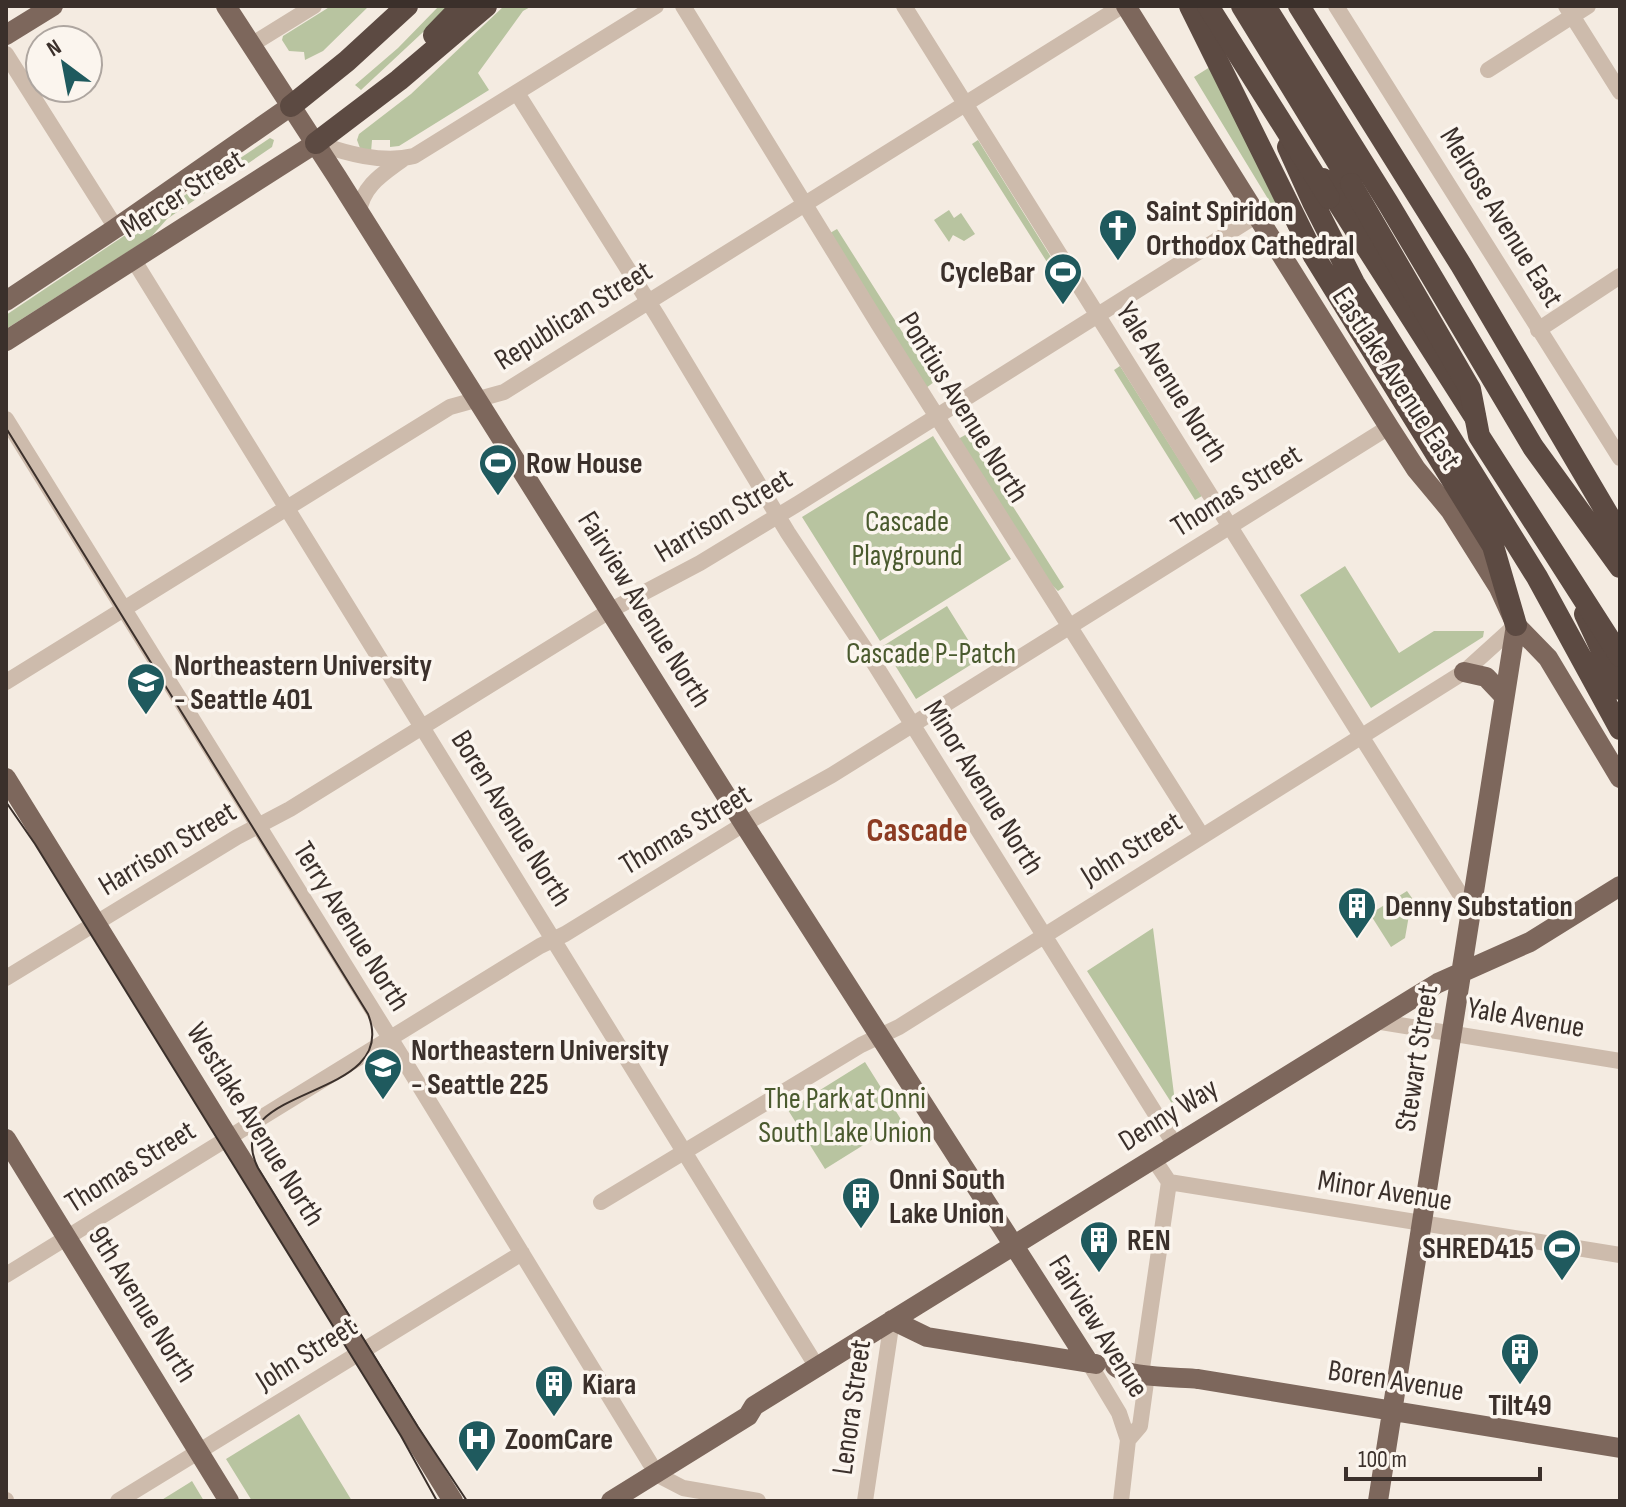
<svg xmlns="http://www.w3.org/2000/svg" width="1626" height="1507" font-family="'Sofia Sans Condensed',sans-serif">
	<rect width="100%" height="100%" fill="#f4ebe1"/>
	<!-- green -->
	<path fill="#b8c4a0" d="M331 6H369L323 51 305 60 304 52 289 51 282 40 283 36Z
		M439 6H451L361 90 355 85 398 48Z
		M504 6H532L523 11 478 73 489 90 399 146 390 147V140H372L371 152 360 148 357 140 359 134 411 94Z
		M1210 67 1287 220 1282 222 1194 77Z
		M270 138 274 140 272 147 167 219 151 237 6 329V315Z
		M978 140 1071 289 1066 292 972 144Z
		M949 210 954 218 961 213 975 234 964 241 953 235 949 242 934 220Z
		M837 229 934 382 926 388 830 233Z
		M1120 366 1202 496 1195 500 1114 370Z
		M967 434 1064 587 1058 591 1048 581 958 439Z
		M933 436 1011 559 880 641 802 517Z
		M1345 566 1399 653 1434 631H1484L1483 637 1371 708 1300 595Z
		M947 606 980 659 916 699 883 646Z
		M1407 891 1412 898 1405 938 1391 947 1370 914Z
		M1153 928 1176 1110 1087 971Z
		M865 1062 902 1121 825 1169 788 1110Z
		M299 1414 352 1501H252L226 1459Z
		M192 1481 204 1501H160L189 1483Z"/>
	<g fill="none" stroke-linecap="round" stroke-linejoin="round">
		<!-- minor -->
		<path stroke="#cdbbac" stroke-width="16" d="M683 6 879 325 1202 836
			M904 6 1470 910
			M1336 6 1620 458
			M1566 6 1620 92
			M251 45 314 6
			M6 54 116 228
			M1488 70 1588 6
			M517 93 658 317 788 533 869 655 1175 1145
			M316 143C346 153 382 164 414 156L656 6
			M359 212C363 185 383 174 403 159
			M133 259 817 1367
			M1538 330 1620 276
			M6 419 400 1054 650 1463
			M6 682 450 407 504 392 1122 6
			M6 978 237 837 290 809 611 610 700 563 799 503 1257 215
			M1375 1021 1620 1061
			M1153 1158 1169 1182 1620 1255
			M601 1202 861 1045 899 1027 1464 672 1516 625
			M6 1275 540 946 565 934 744 824 832 775 1389 427
			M1089 1363 1119 1413 1128 1440
			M1142 1368 1169 1182
			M656 1474 683 1488 758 1501
			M6 1500V1501
			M118 1501 522 1253
			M865 1501 892 1320
			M1121 1501 1128 1440 1140 1426 1147 1375"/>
		<!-- major -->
		<path stroke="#7d675c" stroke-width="20" d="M226 6 337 177 744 824 1089 1363
			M1126 6 1389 427 1416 469 1450 510 1499 588 1516 625 1548 658 1620 778
			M6 35 53 6
			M6 301 116 228 291 106
			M6 341 316 143
			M1464 672 1486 677 1504 696
			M6 778 453 1501
			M6 1139 229 1501
			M892 1320 927 1337 1096 1364
			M1115 1366C1126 1378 1179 1377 1198 1379L1620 1448
			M611 1501 748 1416 754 1406 1415 997 1438 983 1530 942 1620 886
			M1378 1501 1516 625"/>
		<!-- highway -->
		<path stroke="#5c4a42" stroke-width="22" d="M1190 6 1314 256 1493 546 1516 625
			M1242 6 1351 184
			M1265 6 1388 203 1533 447 1620 567
			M1299 6 1461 265 1620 535
			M434 35 462 6
			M291 106 347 61 407 6
			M316 143 399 80 486 6
			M1288 147 1313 202 1354 283 1537 577 1620 729
			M1323 179 1475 417
			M1585 614 1620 689"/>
		<!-- tram -->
		<path stroke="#3b302b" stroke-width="2" d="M6 428 368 1014C403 1103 216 1082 258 1168L418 1427 467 1501
			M6 802 35 844 401 1436 437 1501"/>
		<!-- highway-bridge -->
		<path stroke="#5c4a42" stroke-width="22" d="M1208 6 1329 198
			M1351 184 1470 389 1479 436 1620 656"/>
	</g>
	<!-- icons -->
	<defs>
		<symbol id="church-pin" viewBox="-11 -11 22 30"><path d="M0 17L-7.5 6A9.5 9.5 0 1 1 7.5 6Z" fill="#1f5a5e" stroke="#fbf5ee"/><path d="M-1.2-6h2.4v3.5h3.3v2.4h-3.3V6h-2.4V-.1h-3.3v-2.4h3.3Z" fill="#fff"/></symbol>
		<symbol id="stadium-pin" viewBox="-11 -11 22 30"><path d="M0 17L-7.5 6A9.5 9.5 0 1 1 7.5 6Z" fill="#1f5a5e" stroke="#fbf5ee"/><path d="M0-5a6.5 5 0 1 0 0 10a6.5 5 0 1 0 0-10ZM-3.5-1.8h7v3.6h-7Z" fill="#fff"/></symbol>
		<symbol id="university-pin" viewBox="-11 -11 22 30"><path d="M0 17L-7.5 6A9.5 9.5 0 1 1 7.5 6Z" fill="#1f5a5e" stroke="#fbf5ee"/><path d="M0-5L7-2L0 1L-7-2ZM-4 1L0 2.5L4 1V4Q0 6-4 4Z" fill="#fff"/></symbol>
		<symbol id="building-pin" viewBox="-11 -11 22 30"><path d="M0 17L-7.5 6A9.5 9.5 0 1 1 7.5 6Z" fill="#1f5a5e" stroke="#fbf5ee"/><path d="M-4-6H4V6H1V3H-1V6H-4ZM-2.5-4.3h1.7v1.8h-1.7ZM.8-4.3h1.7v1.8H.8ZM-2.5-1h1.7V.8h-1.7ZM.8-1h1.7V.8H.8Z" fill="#fff"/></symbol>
		<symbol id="hospital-pin" viewBox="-11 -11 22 30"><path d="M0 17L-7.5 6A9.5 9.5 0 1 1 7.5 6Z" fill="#1f5a5e" stroke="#fbf5ee"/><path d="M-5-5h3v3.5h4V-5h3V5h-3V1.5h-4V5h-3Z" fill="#fff"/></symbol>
	</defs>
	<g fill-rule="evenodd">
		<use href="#church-pin" x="1096" y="206" width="44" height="60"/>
		<use href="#stadium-pin" x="1041" y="250" width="44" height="60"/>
		<use href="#stadium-pin" x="476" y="441" width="44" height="60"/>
		<use href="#university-pin" x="124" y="660" width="44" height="60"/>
		<use href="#building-pin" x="1335" y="884" width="44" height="60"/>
		<use href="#university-pin" x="361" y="1045" width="44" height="60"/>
		<use href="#building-pin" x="839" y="1174" width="44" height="60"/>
		<use href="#building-pin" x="1077" y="1218" width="44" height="60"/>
		<use href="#stadium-pin" x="1540" y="1226" width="44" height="60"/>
		<use href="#building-pin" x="1498" y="1330" width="44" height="60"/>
		<use href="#building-pin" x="532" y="1362" width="44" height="60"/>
		<use href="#hospital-pin" x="455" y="1417" width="44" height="60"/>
	</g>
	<g text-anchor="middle" stroke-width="7" stroke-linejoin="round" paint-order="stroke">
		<!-- street labels -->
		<g font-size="30" fill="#3b302b" stroke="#fbf5ee">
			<text transform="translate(182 193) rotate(-32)" y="10">Mercer Street</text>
			<text transform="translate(1502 217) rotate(58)" y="10">Melrose Avenue East</text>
			<text transform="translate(573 315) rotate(-32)" y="10">Republican Street</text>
			<text transform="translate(1397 378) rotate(57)" y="10">Eastlake Avenue East</text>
			<text transform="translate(1172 382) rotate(58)" y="10">Yale Avenue North</text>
			<text transform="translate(964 407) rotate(58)" y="10">Pontius Avenue North</text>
			<text transform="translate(1236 490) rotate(-32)" y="10">Thomas Street</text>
			<text transform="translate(723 515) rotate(-31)" y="10">Harrison Street</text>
			<text transform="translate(645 609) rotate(58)" y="10">Fairview Avenue North</text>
			<text transform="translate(984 787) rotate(58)" y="10">Minor Avenue North</text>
			<text transform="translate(512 818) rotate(58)" y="10">Boren Avenue North</text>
			<text transform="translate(685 829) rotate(-31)" y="10">Thomas Street</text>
			<text transform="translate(167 848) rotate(-31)" y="10">Harrison Street</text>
			<text transform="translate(1131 848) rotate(-32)" y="10">John Street</text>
			<text transform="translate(352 926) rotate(58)" y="10">Terry Avenue North</text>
			<text transform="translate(1526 1017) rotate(10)" y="10">Yale Avenue</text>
			<text transform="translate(1416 1058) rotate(-81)" y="10">Stewart Street</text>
			<text transform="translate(1168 1114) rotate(-32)" y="10">Denny Way</text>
			<text transform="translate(256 1124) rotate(58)" y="10">Westlake Avenue North</text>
			<text transform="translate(130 1166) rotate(-32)" y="10">Thomas Street</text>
			<text transform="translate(1385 1190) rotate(9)" y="10">Minor Avenue</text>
			<text transform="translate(143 1304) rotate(58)" y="10">9th Avenue North</text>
			<text transform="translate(1099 1326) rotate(58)" y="10">Fairview Avenue</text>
			<text transform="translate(306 1353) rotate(-32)" y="10">John Street</text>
			<text transform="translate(1396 1380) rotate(9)" y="10">Boren Avenue</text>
			<text transform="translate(851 1407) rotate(-82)" y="10">Lenora Street</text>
		</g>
		<!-- poi labels -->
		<g font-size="30" font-weight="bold" fill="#3b302b" stroke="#fbf5ee" text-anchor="start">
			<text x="1146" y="221">Saint Spiridon<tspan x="1146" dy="34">Orthodox Cathedral</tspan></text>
			<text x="1035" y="282" text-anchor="end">CycleBar</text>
			<text x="526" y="473">Row House</text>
			<text x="174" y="675">Northeastern University<tspan x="174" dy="34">- Seattle 401</tspan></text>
			<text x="1385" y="916">Denny Substation</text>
			<text x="411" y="1060">Northeastern University<tspan x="411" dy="34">- Seattle 225</tspan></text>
			<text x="889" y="1189">Onni South<tspan x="889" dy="34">Lake Union</tspan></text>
			<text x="1127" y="1250">REN</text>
			<text x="1534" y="1258" text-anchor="end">SHRED415</text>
			<text x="582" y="1394">Kiara</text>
			<text x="1520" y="1415" text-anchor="middle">Tilt49</text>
			<text x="505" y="1449">ZoomCare</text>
		</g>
		<!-- park labels -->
		<g font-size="30" fill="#4a5a2e" stroke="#fbf5ee">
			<text x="907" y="531">Cascade<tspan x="907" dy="34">Playground</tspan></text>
			<text x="931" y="663">Cascade P-Patch</text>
			<text x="845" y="1108">The Park at Onni<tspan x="845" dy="34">South Lake Union</tspan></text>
		</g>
		<!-- quarter labels -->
		<g font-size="34" font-weight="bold" fill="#8c3b22" stroke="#fbf5ee">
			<text x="917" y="841">Cascade</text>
		</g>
	</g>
	<!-- border -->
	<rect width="1626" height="1507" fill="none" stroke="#3b302b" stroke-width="16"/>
	<!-- north arrow -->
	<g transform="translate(64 64) rotate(328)"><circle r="38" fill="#fbf5ee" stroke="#aea6a0" stroke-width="2"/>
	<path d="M0-6L14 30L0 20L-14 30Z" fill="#1f5a5e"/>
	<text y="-12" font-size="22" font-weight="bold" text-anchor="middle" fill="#3b302b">N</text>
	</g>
	<!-- scale -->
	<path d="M1346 1467v12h194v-12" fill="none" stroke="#3b302b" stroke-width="4"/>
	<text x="1358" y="1467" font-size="24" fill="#3b302b" stroke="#fbf5ee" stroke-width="6" paint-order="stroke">100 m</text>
</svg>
